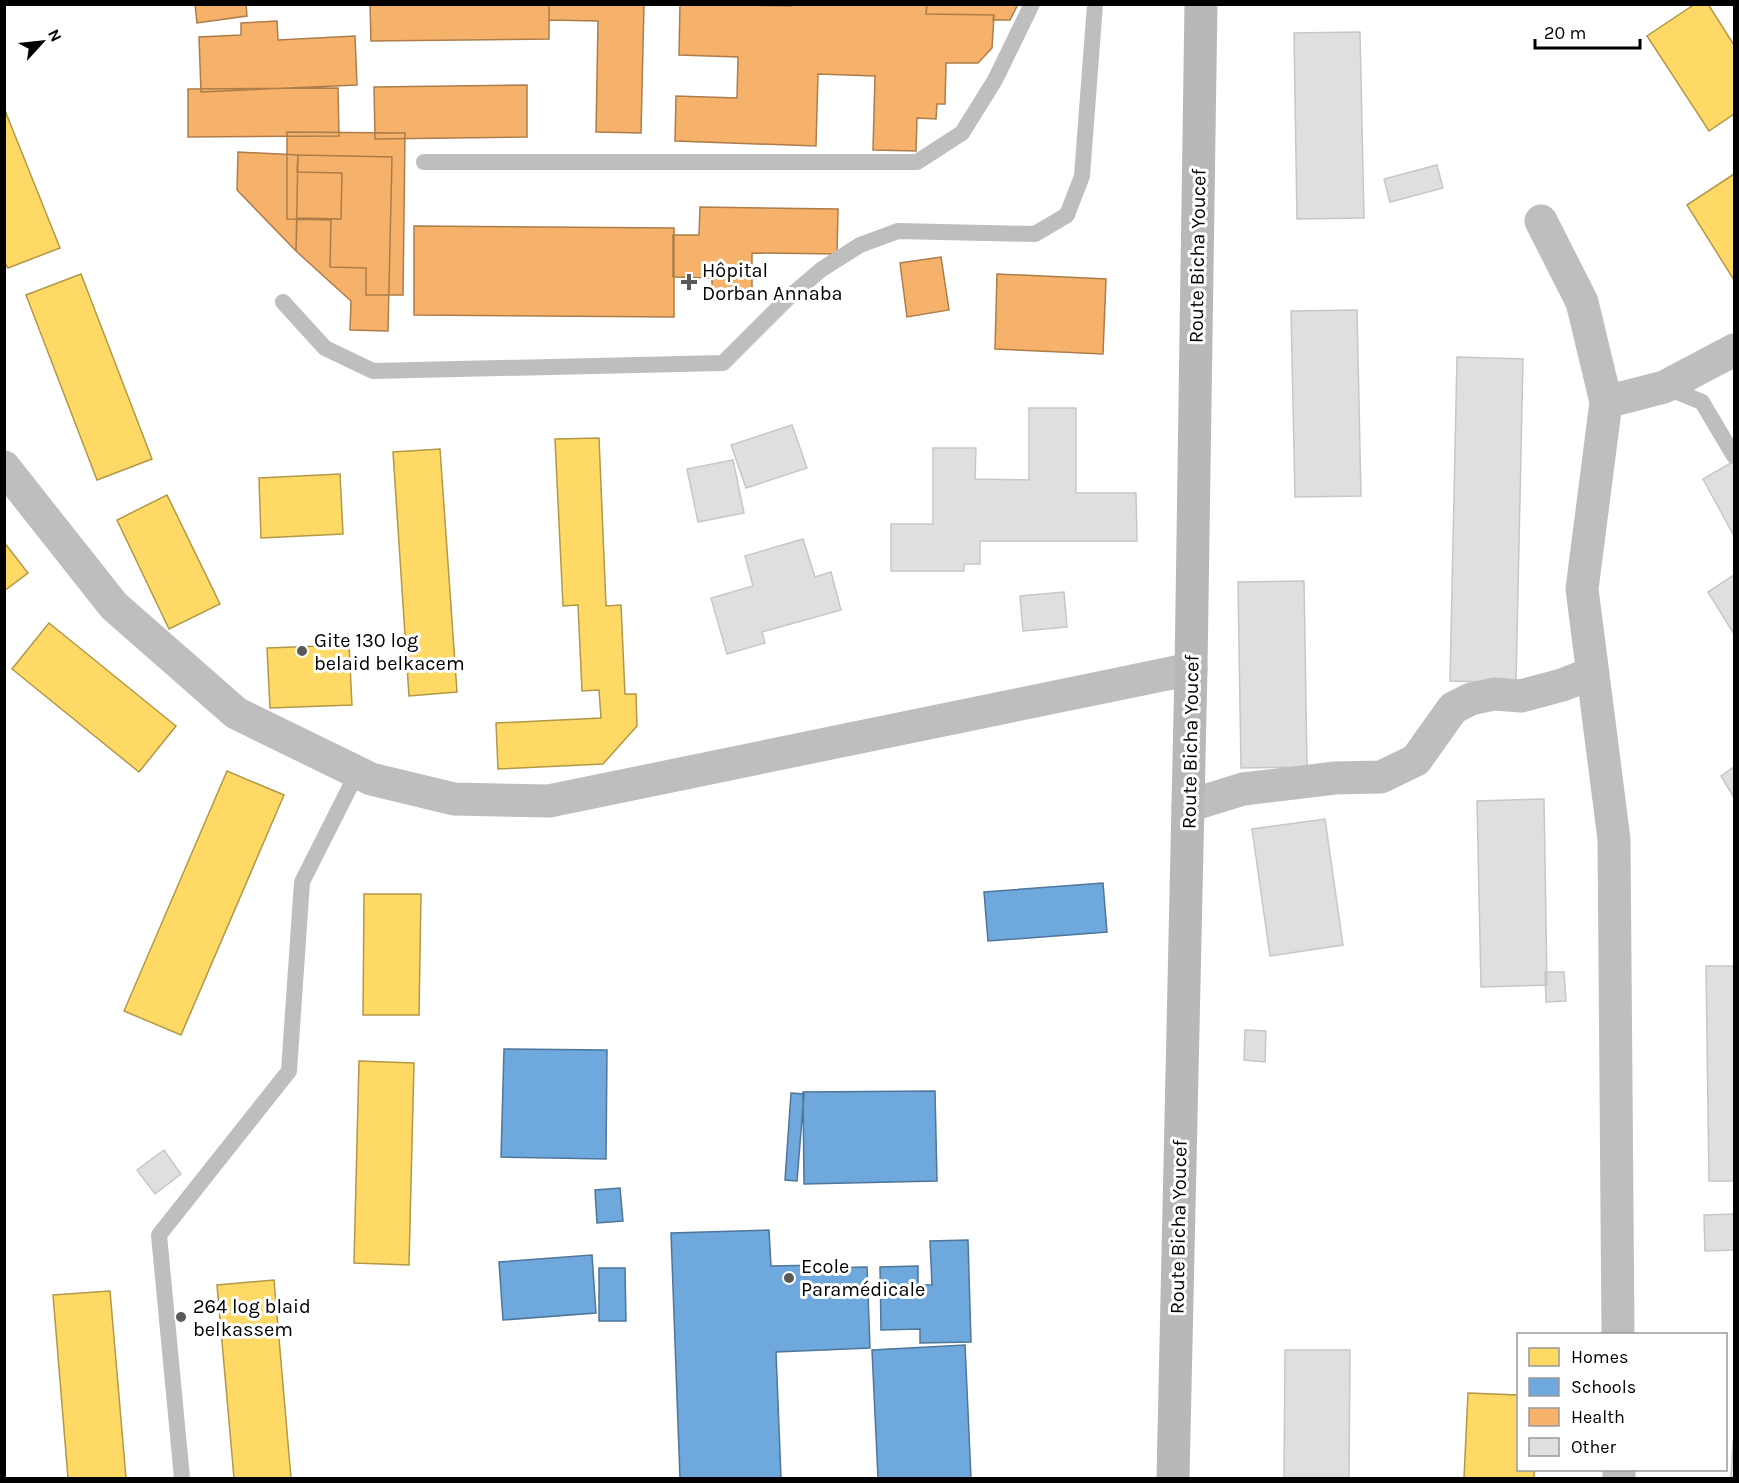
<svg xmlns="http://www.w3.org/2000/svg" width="1739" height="1483" font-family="Karla,sans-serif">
	<rect width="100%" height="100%" fill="#fff"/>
	<!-- homes -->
	<path fill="#ffd966" stroke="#b29847" stroke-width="1.5" d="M1695 4H1708L1734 45V114L1709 131 1647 36Z
		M4 108 60 248 8 268 4 261Z
		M1734 174V280L1687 205Z
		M81 274 152 459 97 480 26 295Z
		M599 438 606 606 621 605 625 694H636L637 726 603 764 498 769 496 723 601 718 599 690 582 691 578 605 563 606 555 439Z
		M440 449 457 692 409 696 393 452Z
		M340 474 343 534 261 538 259 478Z
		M167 495 220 604 169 629 117 520Z
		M4 542 28 573 4 591Z
		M49 623 176 726 139 772 12 669Z
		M349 645 352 705 270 708 267 648Z
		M227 771 284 795 181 1035 124 1011Z
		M364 894H421L419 1015H363Z
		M359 1061 414 1063 409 1265 354 1263Z
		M274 1280 291 1478H234L217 1285Z
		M110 1291 126 1478H68L53 1295Z
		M1468 1393 1518 1395V1470H1534V1478H1464Z"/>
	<!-- schools -->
	<path fill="#6fa8dc" stroke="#4e769a" stroke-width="1.5" d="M1103 883 1107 932 988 941 984 892Z
		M504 1049 607 1050 606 1159 501 1157Z
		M935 1091 937 1181 804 1184 803 1092Z
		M791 1093 804 1094 797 1181 785 1180Z
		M620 1188 623 1221 597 1223 595 1190Z
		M769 1230 771 1266 822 1265V1268L867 1267 870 1348 776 1352 781 1478H680L671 1233Z
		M968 1240 971 1342 920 1343V1329L881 1330 880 1267 918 1266V1285H932L930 1241Z
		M592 1255 596 1313 503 1320 499 1262Z
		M599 1268H625L626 1321H599Z
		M965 1345 971 1478H878L872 1350Z"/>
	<!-- health -->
	<path fill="#f6b26b" stroke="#ac7d4b" stroke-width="1.5" d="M195 4H246L247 16 197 23Z
		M370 4H549V39L371 41Z
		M549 4H644L641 133 596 132 598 21 549 20Z
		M680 4 791 6V4H927L926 14 994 15 992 48 978 63H946L945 104H937L936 119 917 118 916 151 873 150 875 76 818 74 816 146 675 141 676 96 737 98 738 57 679 55Z
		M927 4H1018L1010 20H993L994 15 926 14Z
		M277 21 278 40 355 36 357 85 201 92 199 37 241 35V23Z
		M527 85V137L375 139 374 87Z
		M338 88 339 136 188 137V89Z
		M287 132 405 133 403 295H366V268L330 267 331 220 287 219Z
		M238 152 298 155 296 251 237 190Z
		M298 155 392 157 388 331 350 330 351 301 296 251 297 218 341 219 342 173 297 172Z
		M700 207 838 209 837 254 752 253V300H712V278L673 277V235H699Z
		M414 226 674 228V317L414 315Z
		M941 257 949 310 907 317 900 263Z
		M997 274 1106 279 1103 354 995 349Z"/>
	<!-- building -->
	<path fill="#dfdfdf" stroke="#c7c7c7" stroke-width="1.5" d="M1360 32 1364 218 1297 219 1294 33Z
		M1437 165 1443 188 1390 202 1384 179Z
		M1357 310 1361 496 1295 497 1291 311Z
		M1457 357 1523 359 1516 683 1450 681Z
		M1029 408H1076V493H1136L1137 541H980V564H964V571H891V524H933V448H976L975 479 1029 480Z
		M792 425 807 468 746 488 731 445Z
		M733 460 744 513 698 522 687 469Z
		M1734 461V536L1703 479Z
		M803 539 815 577 831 572 841 610 762 632 765 643 727 654 711 598 753 586 745 556Z
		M1734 575V634L1708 592Z
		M1304 581 1307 767 1241 768 1238 582Z
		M1064 592 1067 627 1023 631 1020 596Z
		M1734 767V798L1721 776Z
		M1544 799 1547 985 1481 987 1477 801Z
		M1325 819 1343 945 1270 956 1252 829Z
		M1706 966H1734V1181H1709Z
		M1545 972H1564L1566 1001 1546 1002Z
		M1245 1030 1266 1031 1265 1062 1244 1060Z
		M164 1150 181 1174 155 1194 137 1170Z
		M1734 1214V1250L1705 1251 1704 1215Z
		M1285 1350H1350L1349 1478H1284Z
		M1733 1440 1734 1478H1731Z"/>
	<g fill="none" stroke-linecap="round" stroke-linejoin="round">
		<!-- lane -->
		<path stroke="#bebebe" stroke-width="16" d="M424 162H917L962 133 995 80 1032 4
			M283 302 325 348 373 371 723 363 789 297 822 269 860 245 898 231 1035 234 1067 215 1082 176 1095 4
			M1665 387 1702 402 1734 456
			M182 1478 159 1235 289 1071 302 882 357 773"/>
		<!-- street -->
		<path stroke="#bebebe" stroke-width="33" d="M1541 221 1582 302 1606 402 1582 589 1614 839 1618 1334
			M1606 402 1664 387 1734 350
			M4 467 114 606 236 713 371 779 454 799 549 801 1191 669
			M1188 806 1243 789 1335 778 1381 777 1416 760 1453 708 1471 699 1494 694 1521 696 1562 685 1593 673
			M1619 1470V1478"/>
		<!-- secondary -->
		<path stroke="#b8b8b8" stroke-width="33" d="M1173 1478 1191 669 1201 4"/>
	</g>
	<!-- markers -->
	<g fill="#595959" stroke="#fff" stroke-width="2">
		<path d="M686 273h6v6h6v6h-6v6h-6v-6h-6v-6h6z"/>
		<circle cx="302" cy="651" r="6"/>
		<circle cx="789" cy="1278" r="6"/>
		<circle cx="181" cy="1317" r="6"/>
	</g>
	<g text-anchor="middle" stroke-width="6" stroke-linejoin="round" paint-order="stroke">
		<!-- street labels -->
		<g font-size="20" fill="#000" stroke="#fff">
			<text transform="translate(1197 256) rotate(-89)" y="7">Route Bicha Youcef</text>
			<text transform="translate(1190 742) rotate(-89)" y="7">Route Bicha Youcef</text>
			<text transform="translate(1178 1227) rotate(-89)" y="7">Route Bicha Youcef</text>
		</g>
		<!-- poi labels -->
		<g font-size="20" fill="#000" stroke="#fff" text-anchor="start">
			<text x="702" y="277">Hôpital<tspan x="702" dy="23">Dorban Annaba</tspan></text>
			<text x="314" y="647">Gite 130 log<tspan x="314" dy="23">belaid belkacem</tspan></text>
			<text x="801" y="1273">Ecole<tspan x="801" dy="23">Paramédicale</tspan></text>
			<text x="193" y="1313">264 log blaid<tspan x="193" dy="23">belkassem</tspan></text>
		</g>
	</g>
	<!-- border -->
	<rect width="1739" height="1483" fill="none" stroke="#000000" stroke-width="12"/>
	<!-- legend -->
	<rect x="1517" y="1333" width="210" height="138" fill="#ffffff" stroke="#999999" stroke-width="1.5"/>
	<rect x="1529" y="1348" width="30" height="18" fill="#ffd966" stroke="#999999" stroke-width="1.5"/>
	<text x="1571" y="1363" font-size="18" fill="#000000">Homes</text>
	<rect x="1529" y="1378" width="30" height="18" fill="#6fa8dc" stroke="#999999" stroke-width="1.5"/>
	<text x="1571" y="1393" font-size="18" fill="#000000">Schools</text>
	<rect x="1529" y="1408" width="30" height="18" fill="#f6b26b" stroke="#999999" stroke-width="1.5"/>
	<text x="1571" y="1423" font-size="18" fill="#000000">Health</text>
	<rect x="1529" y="1438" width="30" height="18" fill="#dfdfdf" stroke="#999999" stroke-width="1.5"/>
	<text x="1571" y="1453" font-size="18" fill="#000000">Other</text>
	<!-- north arrow -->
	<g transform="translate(42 42) rotate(63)" stroke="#ffffff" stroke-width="4.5" paint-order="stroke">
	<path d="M0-4.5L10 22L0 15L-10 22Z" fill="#000000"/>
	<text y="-9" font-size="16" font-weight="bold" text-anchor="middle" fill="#000000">N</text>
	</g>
	<!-- scale -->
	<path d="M1535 39v9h105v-9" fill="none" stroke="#000000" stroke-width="3"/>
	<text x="1544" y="39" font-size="18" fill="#000000" stroke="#ffffff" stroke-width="4.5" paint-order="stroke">20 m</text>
</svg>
